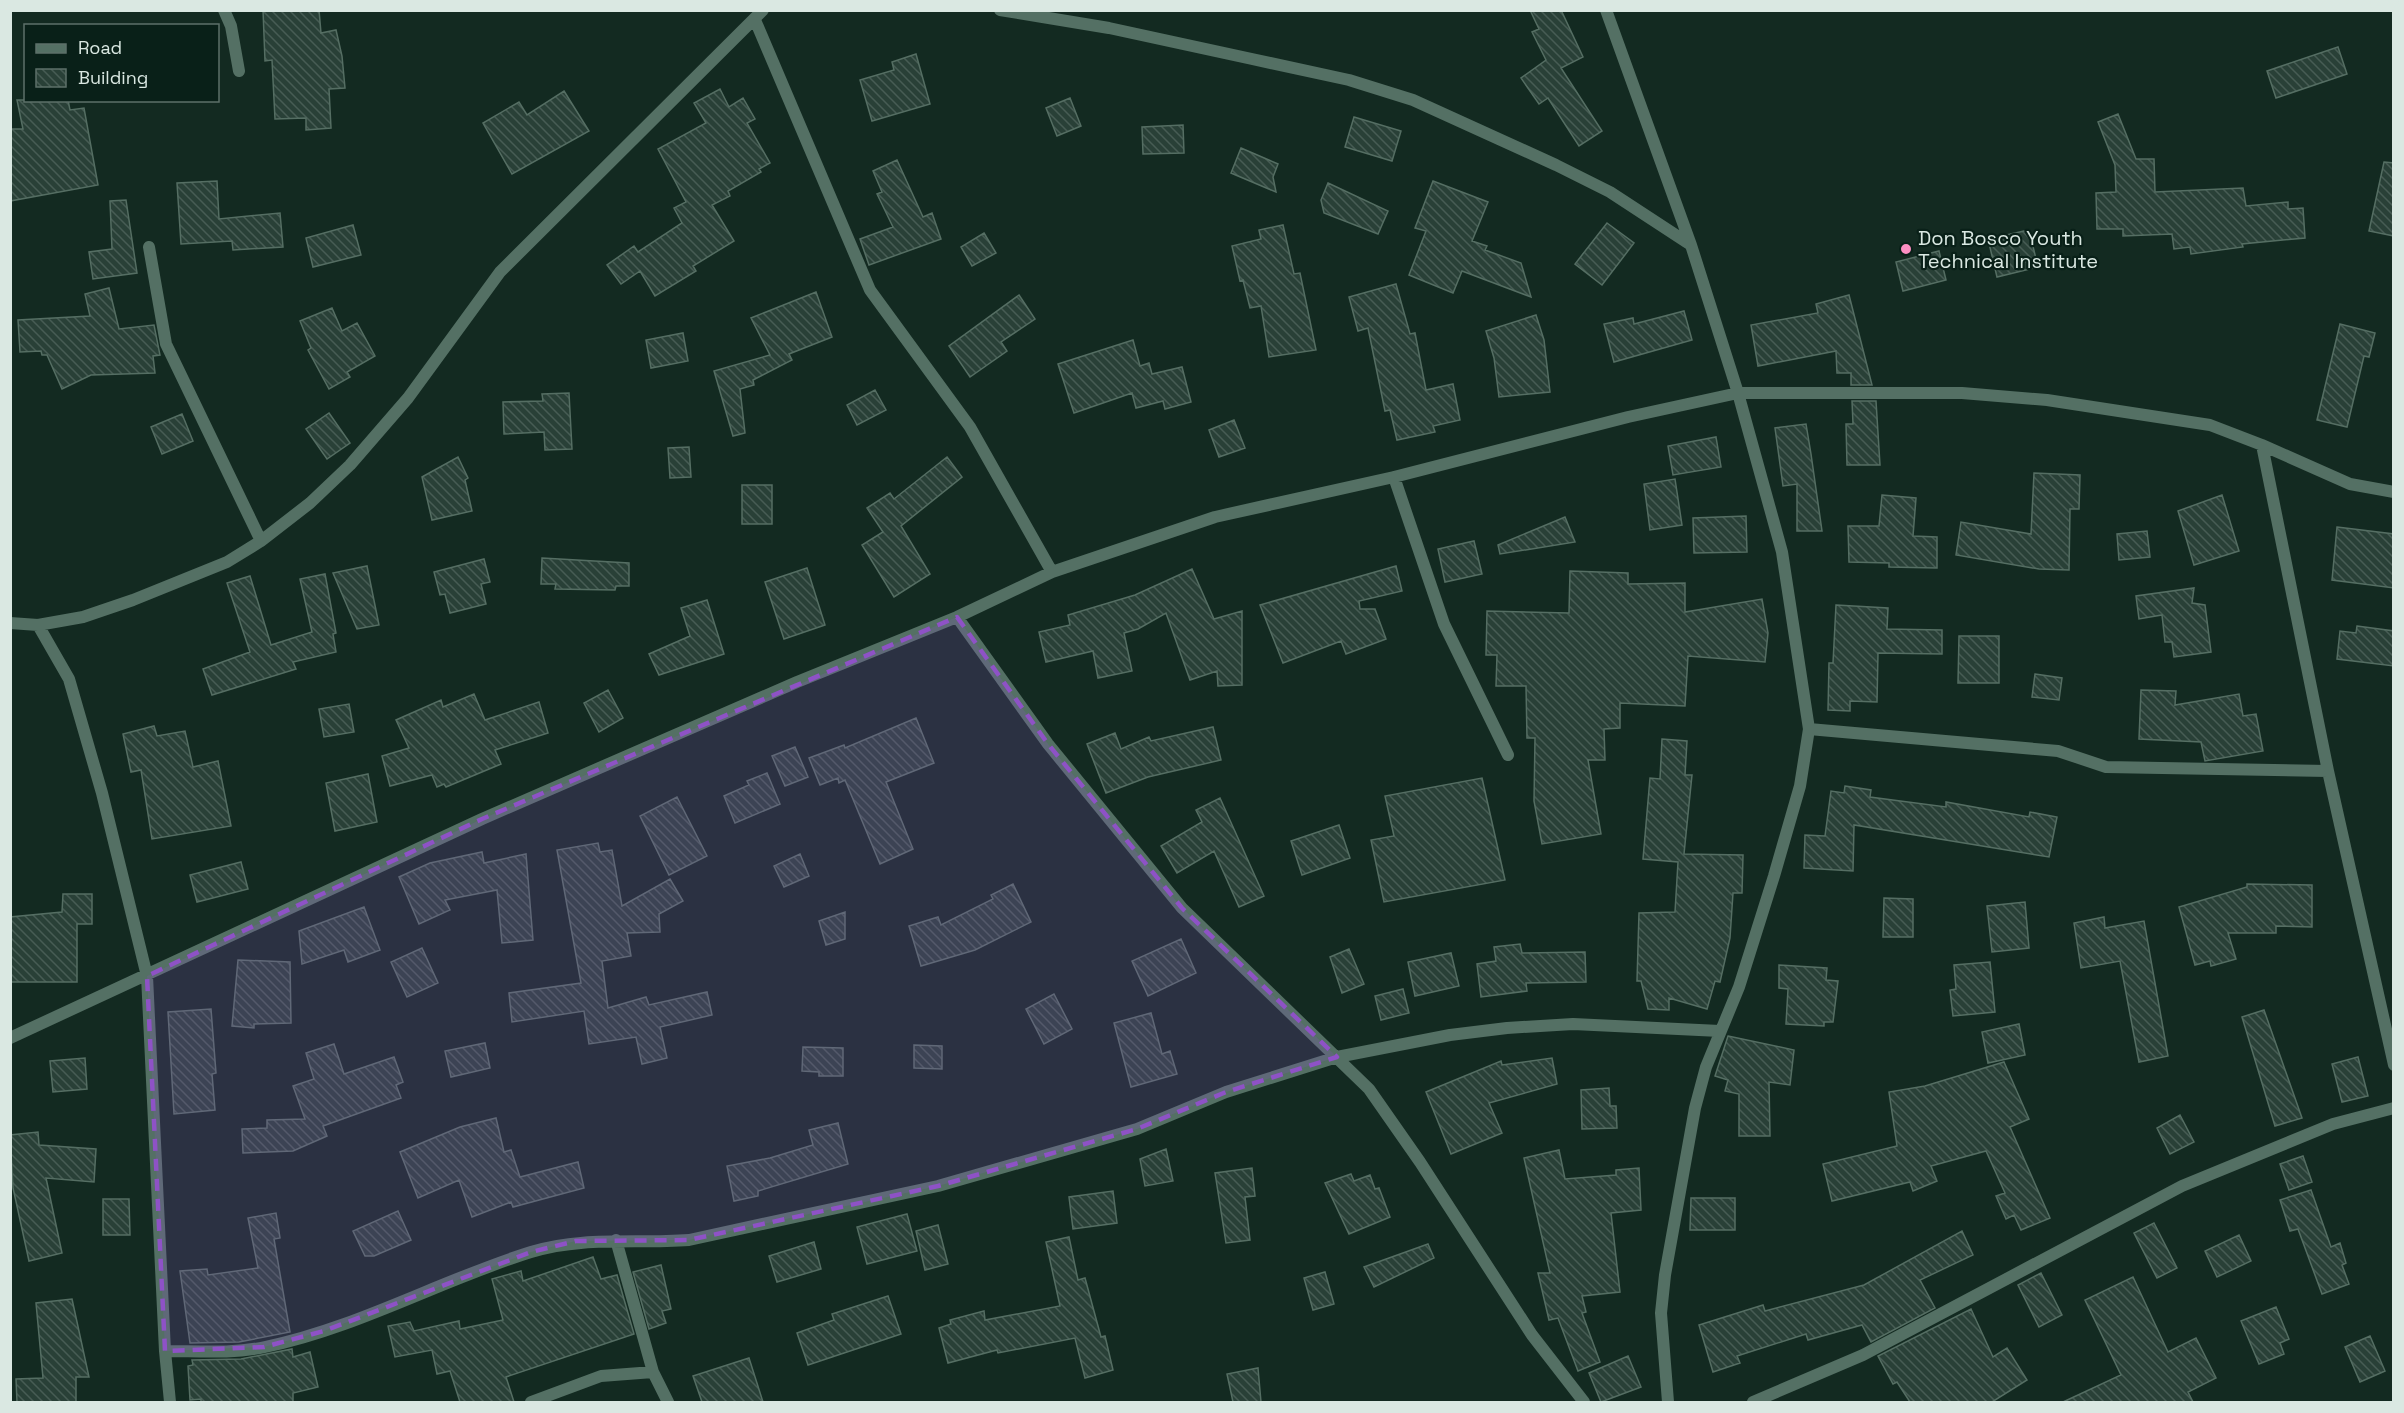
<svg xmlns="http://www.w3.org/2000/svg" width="2404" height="1413" font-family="'Space Grotesk',sans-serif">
	<defs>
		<pattern id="building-back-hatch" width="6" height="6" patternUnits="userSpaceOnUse" patternTransform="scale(1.5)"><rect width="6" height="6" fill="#294037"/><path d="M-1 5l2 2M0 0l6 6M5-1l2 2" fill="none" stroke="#475c54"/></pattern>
	</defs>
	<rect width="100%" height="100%" fill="#132a21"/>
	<!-- building -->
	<path fill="url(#building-back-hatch)" stroke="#556e63" stroke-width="1.5" d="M263 10H319L321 33 336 30 342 56 345 88 329 89 331 128 306 130V118L275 119 272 60 265 61Z
		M1530 10H1561L1583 57 1561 68 1602 131 1579 146 1548 98 1539 104 1521 78 1546 60 1532 32 1539 29Z
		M2338 47 2347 74 2276 98 2267 71Z
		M916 54 930 104 872 121 860 80 894 70 892 62Z
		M720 89 729 107 743 98 755 119 747 123 770 163 759 169 761 172 728 191 730 196 712 205 734 241 693 266 696 271 655 296 640 271 621 284 607 265 634 246 638 252 682 223 674 208 686 202 658 149 706 123 694 103Z
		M564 91 589 131 512 174 483 123 519 102 527 115Z
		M1070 98 1081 126 1057 136 1046 108Z
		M17 100H68L70 110 84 108 98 185 10 201V129H23Z
		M2118 114 2136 159H2154L2155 192 2243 188 2246 206 2288 202V209L2303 208 2305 238 2242 244 2243 247 2191 254 2190 247 2174 249 2172 234 2123 236V229H2097L2096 193 2116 192 2115 165 2098 122Z
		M1354 117 1401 131 1392 161 1345 147Z
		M1183 125 1184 153 1143 154 1142 127Z
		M1241 148 1278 164 1273 177 1276 192 1231 173Z
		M897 160 923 217 932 213 941 239 869 265 860 239 893 227 877 194 882 192 873 171Z
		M2384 162 2394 163V236L2369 231Z
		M217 181 219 219 280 213 283 247 233 250 232 241 181 244 177 183Z
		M1433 181 1488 202 1472 241 1487 246 1485 250 1521 263 1531 297 1462 271 1453 293 1409 275 1426 231 1415 228Z
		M1328 183 1388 211 1378 234 1324 213 1321 200Z
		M126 200 137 273 93 279 89 252 112 249 110 201Z
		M1607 223 1634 243 1602 285 1575 264Z
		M353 225 361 255 313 267 306 238Z
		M1283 225 1294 274 1300 273 1316 350 1269 357 1261 306 1250 308 1243 280 1240 281 1232 246 1261 239 1259 230Z
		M2029 230 2038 267 1997 277 1988 239Z
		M984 233 996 253 972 266 961 247Z
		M1939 251 1946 280 1903 291 1896 262Z
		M1396 284 1410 334 1415 333 1426 390 1453 384 1460 420 1433 426 1435 432 1397 440 1390 410 1385 411 1368 328 1358 331 1349 297Z
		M109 288 119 329 154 325 160 355 153 356 155 373 91 375 62 389 47 355H42L41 351 20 352 18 320 90 316 85 294Z
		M816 292 832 337 789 354 792 360 753 380 754 385 740 389 745 433 733 436 714 371 770 355 751 318Z
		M1019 295 1035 319 1001 342 1007 351 970 377 949 346Z
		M1849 295 1872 385H1851V373H1837L1836 351 1758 366 1751 325 1818 313 1816 304Z
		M332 308 342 331 357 323 375 356 347 372 350 377 329 389 308 350 311 348 300 321Z
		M1684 311 1692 340 1614 362 1604 324 1633 318 1634 324Z
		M1536 315 1544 340 1550 392 1499 397 1494 358 1486 331Z
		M2340 324 2375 333 2369 357 2364 356 2347 427 2317 420Z
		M683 333 688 361 651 368 646 340Z
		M1133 340 1140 366 1149 363 1152 374 1182 367 1191 402 1165 409 1163 401 1136 408 1132 393 1074 413 1058 364Z
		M875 390 886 410 857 425 847 405Z
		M569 393 572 449 545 450 544 432 504 434 503 402 543 401 542 394Z
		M1852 401H1876L1880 465H1847L1846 424H1853Z
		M329 413 350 443 327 459 306 429Z
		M182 414 193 441 162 454 151 427Z
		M1234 420 1245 448 1219 457 1209 430Z
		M1806 424 1811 454 1822 531H1797V484L1783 486 1775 428Z
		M1716 437 1721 467 1673 475 1668 446Z
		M689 447 691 477 670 478 668 448Z
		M458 457 468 478 465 480 472 511 432 520 422 477Z
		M947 457 962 477 901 526 930 574 894 597 862 545 883 532 867 508 890 493 894 499Z
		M2034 473 2080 475 2079 509H2070L2069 570 2039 569 1956 555 1961 522 2031 534Z
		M1675 479 1682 525 1650 530 1644 484Z
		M742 485H772V524H742Z
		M1882 495 1916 498 1913 536 1937 537V568L1889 567V563L1849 562 1848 526H1879Z
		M2222 495 2239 551 2194 565 2178 511Z
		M1746 516 1747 552 1694 553 1693 518Z
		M1565 517 1575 542 1500 554 1498 545Z
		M2337 527 2394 534V588L2332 580Z
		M2147 531 2150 557 2119 560 2117 534Z
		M1474 541 1482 574 1445 582 1438 549Z
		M542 558 629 563V586H616L615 590 555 589 556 584H541Z
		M484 559 490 582 481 584 486 604 450 613 445 594 440 595 434 572Z
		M367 566 379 625 357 629 333 573Z
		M1396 566 1402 591 1359 601 1360 609H1375L1386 639 1346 654 1341 641 1283 663 1260 605Z
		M807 568 825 625 784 639 765 582Z
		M1192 569 1214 619 1242 611V685L1218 686 1217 671 1190 680 1166 613 1138 629 1124 633 1132 671 1098 678 1093 651 1046 662 1039 632 1070 625 1068 615 1135 595Z
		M1570 571 1628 573V584L1685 583V612L1762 599 1768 633 1765 662 1688 656 1685 706 1620 703V728L1604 729 1605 760H1588L1601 834 1542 844 1534 801 1535 738H1527L1526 686H1496L1497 655H1486L1487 611 1569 613Z
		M325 574 336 633 333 634 336 652 293 662 296 669 212 695 203 669 250 652 227 583 250 576 271 645 312 632 300 579Z
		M2194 588 2192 603 2205 605 2211 652 2174 657 2172 642H2165L2162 615 2139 619 2136 596Z
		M707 600 724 654 659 675 649 654 690 636 681 608Z
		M1836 605 1888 608 1887 629 1942 630V654L1878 653 1877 702 1850 701V711L1828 710 1829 663H1833Z
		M2357 626 2394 631V666L2337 659 2340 631 2356 633Z
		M1959 636H1999V683H1958Z
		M2035 674 2062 678 2059 700 2032 697Z
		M608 690 623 718 599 732 584 703Z
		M2141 690 2176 691 2175 705 2239 694 2243 716 2256 714 2263 751 2205 761 2201 742 2139 739Z
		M474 694 485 720 539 702 548 733 495 750 501 764 446 787 444 784 437 787 432 775 390 786 382 756 409 748 396 720 441 700 443 707Z
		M349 704 354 732 324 737 319 709Z
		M916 718 934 763 886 782 913 849 880 864 845 780 839 783 838 778 820 785 809 758 844 745 845 748Z
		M154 726 157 736 185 731 193 767 218 761 231 826 152 839 141 770 131 772 123 734Z
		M1213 727 1221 760 1148 777 1106 793 1087 744 1115 733 1121 749 1149 737 1151 741Z
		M1662 739 1687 741 1685 775H1692L1684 854 1743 855 1742 893H1733L1730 938 1720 982 1715 981 1707 1009 1669 998V1010L1648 1009 1641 981H1637L1639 913 1675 912 1678 862 1643 859 1650 778 1660 779Z
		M795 747 808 777 785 786 772 756Z
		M767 773 780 804 735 823 724 796 749 785 747 781Z
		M368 774 377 822 335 831 326 783Z
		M1482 778 1505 880 1384 902 1371 840 1394 836 1385 796Z
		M1845 786 1871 790 1870 797 1946 807V802L2029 817 2030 812 2057 817 2049 857 1854 825 1853 871 1804 868 1805 835 1825 836 1831 791 1844 793Z
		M677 797 707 856 669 875 640 816Z
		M1220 798 1264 896 1239 907 1214 851 1177 873 1161 846 1202 822 1196 810Z
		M1339 825 1350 858 1302 875 1291 841Z
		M598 843 600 852 612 850 622 906 670 879 683 901 659 914 660 932 627 933 631 956 602 961 608 1008 646 997 649 1005 707 992 712 1015 660 1027 667 1058 642 1064 636 1037 589 1044 584 1011 512 1022 509 993 581 983 557 850Z
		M482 852 484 863 526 854 533 940 502 943 497 890 445 900 450 910 419 924 399 877 430 863Z
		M800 854 809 876 784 887 774 866Z
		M241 862 248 889 197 902 190 875Z
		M1013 884 1031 922 975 950 921 966 909 926 938 917 941 925 993 899 991 895Z
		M2247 884 2312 885V927L2276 926V933H2228L2236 959 2211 966 2210 961 2195 965 2179 907 2247 887Z
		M63 894H92V924H77V982H10V917L62 912Z
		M1884 898 1913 899V937H1883Z
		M2025 902 2029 948 1992 952 1987 906Z
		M364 907 380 950 348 962 344 950 302 964 299 931Z
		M845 912V939L826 945 819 921Z
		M2104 917 2105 928 2144 921 2168 1056 2139 1062 2120 961 2081 968 2074 923Z
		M1181 939 1196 973 1148 996 1132 961Z
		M1520 944 1522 953 1585 952 1586 982 1526 983 1527 991 1481 997 1477 964 1496 961 1494 947Z
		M422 948 438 983 407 997 391 962Z
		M1349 949 1364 984 1342 993 1330 957Z
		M1451 953 1459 986 1415 996 1408 962Z
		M238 960 290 962 291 1023 254 1024V1028L232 1026Z
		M1990 962 1995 1012 1953 1016 1950 990 1956 989 1954 965Z
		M1779 965 1827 968 1826 980 1838 981 1833 1022H1824V1026L1786 1024 1788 989 1779 988Z
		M1403 989 1409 1013 1381 1020 1375 996Z
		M1054 994 1072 1029 1044 1044 1026 1009Z
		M211 1009 216 1073 212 1074 215 1110 174 1114 168 1012Z
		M2264 1010 2302 1118 2275 1126 2242 1017Z
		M1151 1013 1162 1054 1170 1051 1177 1074 1131 1087 1114 1023Z
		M2019 1024 2025 1055 1988 1063 1982 1032Z
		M1728 1036 1794 1050 1790 1085 1769 1082 1770 1136H1739V1094L1725 1091 1728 1080 1715 1076Z
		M485 1043 490 1068 451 1077 445 1051Z
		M334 1044 344 1074 394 1057 403 1082 396 1085 401 1098 323 1126 327 1136 293 1151 243 1153 242 1129 267 1128V1120L305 1119 293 1086 314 1079 306 1053Z
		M914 1045 942 1046V1069L914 1068Z
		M803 1047 843 1048V1076H819V1072L802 1071Z
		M2358 1057 2368 1096 2342 1102 2332 1064Z
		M85 1058 87 1089 53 1092 50 1061Z
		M1552 1058 1557 1084 1489 1103 1502 1133 1451 1154 1426 1092 1501 1061 1502 1065Z
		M2004 1062 2029 1119 2010 1127 2050 1218 2021 1230 2014 1215 2006 1219 1996 1196 2005 1193 1986 1151 1931 1166 1937 1181 1913 1191 1910 1182 1832 1201 1823 1164 1897 1146 1889 1092 1925 1086Z
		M1609 1088 1610 1106H1616L1617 1128 1582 1129 1581 1090Z
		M2180 1115 2194 1142 2170 1154 2157 1128Z
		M496 1118 504 1152 511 1150 520 1177 578 1162 584 1188 513 1207 511 1202 472 1217 459 1180 418 1198 400 1152 460 1127Z
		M838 1123 848 1164 758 1191V1196L734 1201 727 1166 770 1158 813 1145 809 1130Z
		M38 1132 39 1145 96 1149 94 1182 46 1178 62 1253 29 1261 13 1188 10 1135Z
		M1166 1149 1173 1181 1145 1186 1140 1159Z
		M1559 1150 1565 1179 1616 1175V1170L1639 1168 1641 1210 1611 1213 1620 1292 1582 1296 1586 1312 1582 1313 1600 1362 1578 1371 1558 1318 1549 1320 1538 1273H1550L1524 1158Z
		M2303 1156 2312 1182 2289 1190 2280 1164Z
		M1252 1168 1255 1196 1245 1197 1250 1240 1226 1243 1215 1173Z
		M1351 1174 1354 1181 1370 1175 1375 1189 1379 1188 1390 1217 1349 1234 1325 1183Z
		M2311 1190 2331 1247 2340 1243 2346 1263 2342 1265 2349 1284 2322 1294 2298 1229 2290 1231 2280 1200Z
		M1113 1191 1117 1223 1073 1229 1069 1197Z
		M1691 1198H1735V1230H1690Z
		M103 1199H129L130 1235H103Z
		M398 1211 411 1240 374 1256H365L353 1231Z
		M276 1213 280 1238 274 1239 290 1332 239 1342 190 1343 180 1271 207 1269 208 1275 258 1268 248 1218Z
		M907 1214 917 1251 867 1264 857 1227Z
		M2154 1223 2177 1268 2157 1278 2134 1233Z
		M938 1225 948 1264 925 1270 916 1231Z
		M1962 1231 1973 1255 1920 1280 1935 1308 1871 1342 1862 1325 1808 1340 1806 1334 1737 1356 1740 1363 1713 1372 1699 1325 1763 1305 1765 1311 1864 1285Z
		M2239 1235 2251 1261 2217 1277 2205 1251Z
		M1069 1237 1078 1280 1085 1278 1101 1337 1105 1336 1113 1370 1085 1378 1075 1338 998 1353 997 1350 948 1363 939 1328 951 1324 950 1320 984 1311 985 1320 1060 1306 1046 1242Z
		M814 1242 821 1269 777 1282 769 1256Z
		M1428 1244 1434 1258 1374 1287 1364 1267Z
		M593 1257 601 1279 617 1275 634 1334 506 1377 514 1402H460L450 1371 437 1374 432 1350 395 1357 388 1326 410 1322 414 1331 459 1321 460 1329 503 1320 492 1279 521 1271 523 1281Z
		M661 1265 671 1309 662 1311 666 1323 649 1329 633 1272Z
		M1325 1272 1334 1304 1313 1310 1304 1278Z
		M2041 1273 2062 1315 2039 1327 2018 1285Z
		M2133 1277 2168 1352 2196 1338 2216 1378 2188 1392 2193 1402H2063L2121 1375 2085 1300Z
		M888 1296 901 1334 808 1365 797 1333 834 1320 832 1314Z
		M72 1299 89 1377H76V1402H17L16 1379 43 1378 36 1303Z
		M2276 1307 2289 1339 2280 1343 2284 1354 2259 1364 2241 1321Z
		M1971 1309 1993 1357 2007 1348 2027 1380 1992 1402H1910L1897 1382 1893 1384 1878 1356Z
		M2370 1336 2385 1371 2360 1382 2345 1347Z
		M292 1349 293 1357 310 1352 318 1387 293 1393V1402H201V1399L190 1400 188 1366 193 1365 192 1360 241 1359Z
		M1628 1356 1641 1387 1601 1402 1589 1373Z
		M749 1358 763 1402H702L693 1376Z
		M1258 1368 1261 1402H1233L1227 1374Z"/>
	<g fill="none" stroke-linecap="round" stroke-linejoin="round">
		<!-- minor -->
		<path stroke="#547064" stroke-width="12" d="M224 10 231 26 239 71
			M1000 10 1109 28 1252 59 1349 80 1413 100 1556 165 1610 192 1691 245
			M1606 10 1691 245 1738 393 1782 552 1809 729 1800 786 1774 876 1739 987 1706 1067 1695 1108 1665 1275 1661 1313 1668 1402
			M755 20 870 290 970 427 1052 572
			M149 247 166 344 261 541
			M2262 445 2328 771 2394 1065
			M1394 477 1444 624 1508 755
			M957 617 1048 744 1182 908 1369 1089 1420 1162 1532 1335 1584 1402
			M10 623 38 625 83 617 133 600 227 562 261 541 310 503 350 465 408 398 500 272 763 10
			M38 625 69 679 102 793 147 976 165 1351 170 1402
			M1809 729 2058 751 2106 767 2328 771
			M10 1038 482 819 797 682 957 617 1052 572 1215 517 1394 477 1628 417 1738 393H1962L2047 400 2210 425 2262 445 2350 484 2394 492
			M616 1240 653 1372 668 1402
			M165 1351C198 1351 232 1354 265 1347 357 1328 441 1280 531 1252 583 1236 635 1244 689 1240L938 1186 1137 1129 1226 1092 1337 1057 1450 1035 1507 1028 1573 1024 1720 1031
			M531 1402 601 1376 653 1372
			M1753 1402 1863 1355 2182 1186 2333 1124 2394 1108"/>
	</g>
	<!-- marked area -->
	<path fill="#8e52c6" fill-opacity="0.2" stroke="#8e52c6" stroke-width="4.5" stroke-dasharray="12 8" stroke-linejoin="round" d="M957 617 1048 744 1182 908 1337 1057 1226 1092 1137 1129 938 1186 689 1240 576 1241 531 1252 324 1331 264 1347 165 1351 147 976 482 819Z"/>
	<!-- markers -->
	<circle fill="#fc8fc2" stroke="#092018" stroke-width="2" cx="1906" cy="249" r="6"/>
	<g text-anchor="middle" stroke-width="4.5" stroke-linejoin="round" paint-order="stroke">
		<!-- poi labels -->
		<g font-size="20" fill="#dae8e2" stroke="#092018" text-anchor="start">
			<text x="1918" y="245">Don Bosco Youth<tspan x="1918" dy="23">Technical Institute</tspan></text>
		</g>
	</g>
	<!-- border -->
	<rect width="2404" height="1413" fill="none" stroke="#dae8e2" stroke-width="24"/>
	<!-- legend -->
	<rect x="24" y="24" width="195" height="78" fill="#092018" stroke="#5d7069" stroke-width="1.5"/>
	<rect x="36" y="44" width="30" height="9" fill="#547064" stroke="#5d7069" stroke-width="1.5"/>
	<text x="78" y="54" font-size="18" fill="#dae8e2">Road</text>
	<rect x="36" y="69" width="30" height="18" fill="url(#building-back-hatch)" stroke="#5d7069" stroke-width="1.5"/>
	<text x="78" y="84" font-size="18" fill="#dae8e2">Building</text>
</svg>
